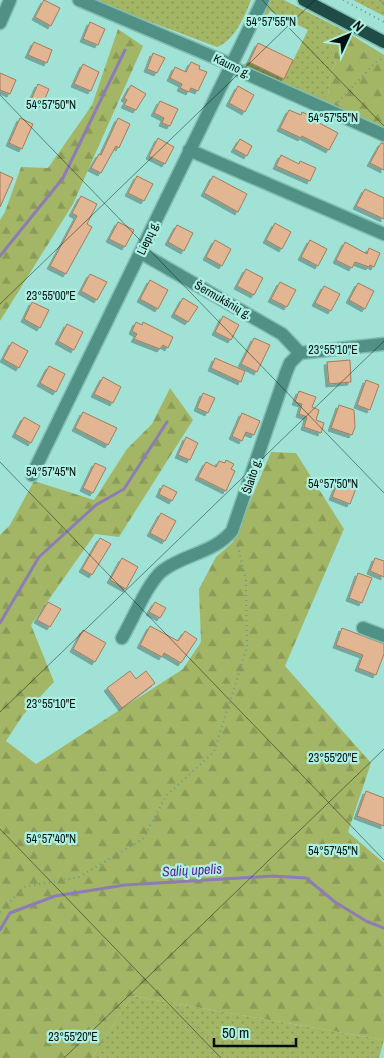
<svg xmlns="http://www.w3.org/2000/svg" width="384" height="1058" font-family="'Archivo Narrow',sans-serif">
	<defs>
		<pattern id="grass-dots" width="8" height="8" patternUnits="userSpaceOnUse" patternTransform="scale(1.25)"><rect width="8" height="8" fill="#a2b666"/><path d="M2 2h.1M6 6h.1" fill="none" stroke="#8a9b57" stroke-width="1.8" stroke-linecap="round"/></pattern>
		<pattern id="forest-firs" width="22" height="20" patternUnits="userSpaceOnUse" patternTransform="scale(1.25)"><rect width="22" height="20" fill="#a2b666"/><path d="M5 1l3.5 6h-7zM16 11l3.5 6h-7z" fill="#8a9b57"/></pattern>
		<filter id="shadow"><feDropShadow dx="-3" dy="3" stdDeviation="0" flood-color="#0004"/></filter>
	</defs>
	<rect width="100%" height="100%" fill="#a0e3d6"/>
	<!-- grass -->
	<path fill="url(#grass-dots)" d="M92 0H251C245 16 234 41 217 47Z
		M270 0H284L345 31 338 33 330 44 336 64C327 78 331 94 324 108L241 66 249 62 284 79 308 30 270 11 263 24 260 23V20Z
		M353 0H384V16Z
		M132 996 384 1040 379 1058H92Z"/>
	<!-- forest -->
	<path fill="url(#forest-firs)" d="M118 29 143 46 73 204 0 321V220L5 212 21 167 48 168 92 105Z
		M345 31 384 55V129L324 108C331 94 327 78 336 64L330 44 338 33Z
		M170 388 193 420 119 537 95 534 31 625 54 682 23 715 6 741 36 764 183 669 201 642 199 589 216 557 233 542 271 452 296 453 344 529 285 666 371 763 348 832 384 863V1040L132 996 92 1058H0V535L10 525 34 481 94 500 127 449 152 424Z"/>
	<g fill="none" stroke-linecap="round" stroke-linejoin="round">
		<!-- stream -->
		<path stroke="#8d7cb6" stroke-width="3" d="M0 256 63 178 125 50
			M0 623 39 557 96 505 124 489 167 422
			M0 930 10 913 55 896 125 885 273 876 306 878 335 902 366 921 384 928"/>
	</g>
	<!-- building -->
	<path fill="#e2b692" stroke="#a57b59" filter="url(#shadow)" d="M44 0 60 8 51 26 35 17Z
		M90 22 105 29 98 45 83 39Z
		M34 42 52 50 47 63 28 55Z
		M258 43 293 60 284 79 249 62Z
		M153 53 165 58 157 73 147 69Z
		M191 62 200 66 199 69 207 72 198 91 191 88 189 92 180 88 182 84 170 78 175 67 186 72Z
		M83 64 99 72 91 91 74 84Z
		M0 73 16 80 10 94 0 90Z
		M38 84 49 89 42 105 31 100Z
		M131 85 146 94 136 110 124 105 127 100 124 98Z
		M238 86 254 95 245 112 229 103Z
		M160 101 178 109 170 126 162 123 164 118 154 113Z
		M289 110 301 115 302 112 311 116 310 118 338 133 329 150 302 136 301 138 280 128Z
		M20 118 33 124 22 149 9 143Z
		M118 118 130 124 119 148 116 146 101 173 91 168 99 154 101 155Z
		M158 138 174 147 165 164 149 156Z
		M240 139 252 146 247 156 234 149Z
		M381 143H384V170L370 163Z
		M281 155 299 164 300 161 316 168 310 181 276 166Z
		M0 172 13 178 0 207Z
		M137 176 153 184 144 201 128 193Z
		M213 176 247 194 238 212 204 193Z
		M365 189 384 198V219L356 206Z
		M81 196 97 204 87 224 92 227 66 274 50 266 77 216 72 213Z
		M118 222 134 230 125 247 109 239Z
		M275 223 291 232 282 249 266 240Z
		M177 225 193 233 184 251 168 242Z
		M215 240 231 249 222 266 206 257Z
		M310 240 327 249 318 266 301 257Z
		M345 242 367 254 369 248 380 253 374 267 370 265 369 267 355 262 352 268 336 260Z
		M246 269 263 278 254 295 237 286Z
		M90 274 107 282 97 300 81 291Z
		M150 280 168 290 158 309 140 299Z
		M280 282 296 290 287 307 271 299Z
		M358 283 374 291 365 309 349 300Z
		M324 286 340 294 331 311 315 303Z
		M183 298 198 307 188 322 174 314Z
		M32 302 49 310 40 328 24 319Z
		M223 316 239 325 231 340 215 332Z
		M136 322 142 325 143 322 173 337 168 348 163 345 160 349 134 339 137 334 132 331Z
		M67 324 83 332 74 350 58 341Z
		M254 338 270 345 257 372 241 364Z
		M12 342 28 351 19 368 3 359Z
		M215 358 245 371 241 382 211 368Z
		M350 360 351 382 329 384 327 362Z
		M49 366 65 374 56 392 40 383Z
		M103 377 121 387 113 403 94 394Z
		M366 380 379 385 370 410 357 405Z
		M299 391 316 397 312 407 319 410 316 420 324 423 321 433 304 427 307 417 299 414 302 404 295 402Z
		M203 393 215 398 208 413 197 408Z
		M339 405 354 410 355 427 352 435 331 428Z
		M83 412 117 428 108 445 75 428Z
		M242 413 260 421 254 435 246 432 242 441 232 436Z
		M24 417 40 426 31 443 15 434Z
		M186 437 198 443 190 460 178 455Z
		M226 460 234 464 231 469 235 471 226 491 198 477 206 462 216 467 219 461 225 463Z
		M95 463 106 468 93 493 83 488Z
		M339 479 357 486 350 504 332 497Z
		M163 485 177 492 172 501 159 494Z
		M161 513 176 521 165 541 150 533Z
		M100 538 111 544 92 575 82 569Z
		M122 558 138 567 126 589 110 580Z
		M375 558 384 561V577L370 571Z
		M358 573 372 578 362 603 349 598Z
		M48 602 61 609 50 627 37 620Z
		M155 602 166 608 160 618 149 612Z
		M150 626 178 641 185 631 197 639 181 663 164 653 162 657 140 645Z
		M342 628 384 644V654L376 675 358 668 363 655 336 645Z
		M83 630 106 643 95 662 73 649Z
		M130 671 136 679 146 671 155 683 122 708 107 688Z
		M366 791 384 798V826L357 816Z"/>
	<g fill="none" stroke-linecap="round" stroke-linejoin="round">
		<defs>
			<path id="minor" d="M79 0 230 64 238 70 384 135
				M0 23 10 0
				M189 150 384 234
				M141 253 282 334 300 353
				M32 475 263 0
				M363 628 384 636
				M122 638C133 619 147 584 162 571 184 554 214 553 232 531L286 373 290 363 300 353 384 344"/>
			<path id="major" d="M304 0 384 42"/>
		</defs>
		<!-- minor casing -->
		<use href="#minor" stroke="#83bdb2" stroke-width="15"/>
		<!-- major casing -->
		<use href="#major" stroke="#83bdb2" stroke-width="15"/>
		<!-- path -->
		<path stroke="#689a90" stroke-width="2" stroke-dasharray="1 4" stroke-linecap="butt" d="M343 0 384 22
			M380 0 384 5
			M338 102 377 61 384 58
			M0 912 24 887 79 877 143 839 166 796 214 752 247 647 246 580 237 542"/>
		<!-- minor -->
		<use href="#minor" stroke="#519185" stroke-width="12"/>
		<!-- major -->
		<use href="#major" stroke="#1f4c44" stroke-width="12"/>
	</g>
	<!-- ticks -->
	<path fill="none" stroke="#00110d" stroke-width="1" stroke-opacity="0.45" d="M262 0 384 126M0 95 384 493M0 304 315 0M0 462 384 860M0 712 384 341M0 829 221 1058M64 1058 384 749"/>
	<g text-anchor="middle" stroke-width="4.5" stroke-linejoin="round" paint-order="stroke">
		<!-- street labels -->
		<g font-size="12" fill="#00110d" stroke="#adf0e3">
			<text transform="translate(232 66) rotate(26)" y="4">Kauno g.</text>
			<text transform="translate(148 238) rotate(-65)" y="4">Liepų g.</text>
			<text transform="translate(223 300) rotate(30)" y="4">Šermukšnių g.</text>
			<text transform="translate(252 476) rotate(-72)" y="4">Šlaito g.</text>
		</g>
		<!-- water labels -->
		<g font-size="14" font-style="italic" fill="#591c97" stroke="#adf0e3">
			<text transform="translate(192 870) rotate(-3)" y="5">Salių upelis</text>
		</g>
	</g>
	<g font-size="12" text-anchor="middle" fill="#00110d" stroke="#adf0e3" stroke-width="4.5" stroke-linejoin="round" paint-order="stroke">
		<text x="271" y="26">54°57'55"N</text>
		<text x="51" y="109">54°57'50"N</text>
		<text x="333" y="122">54°57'55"N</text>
		<text x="51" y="300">23°55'00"E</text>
		<text x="333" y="354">23°55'10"E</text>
		<text x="51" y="476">54°57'45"N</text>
		<text x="333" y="488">54°57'50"N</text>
		<text x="51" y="708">23°55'10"E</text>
		<text x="333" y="762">23°55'20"E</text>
		<text x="51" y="843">54°57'40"N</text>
		<text x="333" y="855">54°57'45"N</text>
		<text x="73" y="1041">23°55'20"E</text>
	</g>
	<!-- north arrow -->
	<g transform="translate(349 35) rotate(46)" stroke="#adf0e3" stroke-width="4" paint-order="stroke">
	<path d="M0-4L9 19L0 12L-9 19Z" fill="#00110d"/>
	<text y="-8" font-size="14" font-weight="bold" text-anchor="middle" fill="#00110d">N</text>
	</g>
	<!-- scale -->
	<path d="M214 1038v8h82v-8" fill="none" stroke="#00110d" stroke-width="2.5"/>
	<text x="222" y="1038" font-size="15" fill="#00110d" stroke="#adf0e3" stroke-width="4" paint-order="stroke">50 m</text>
</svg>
